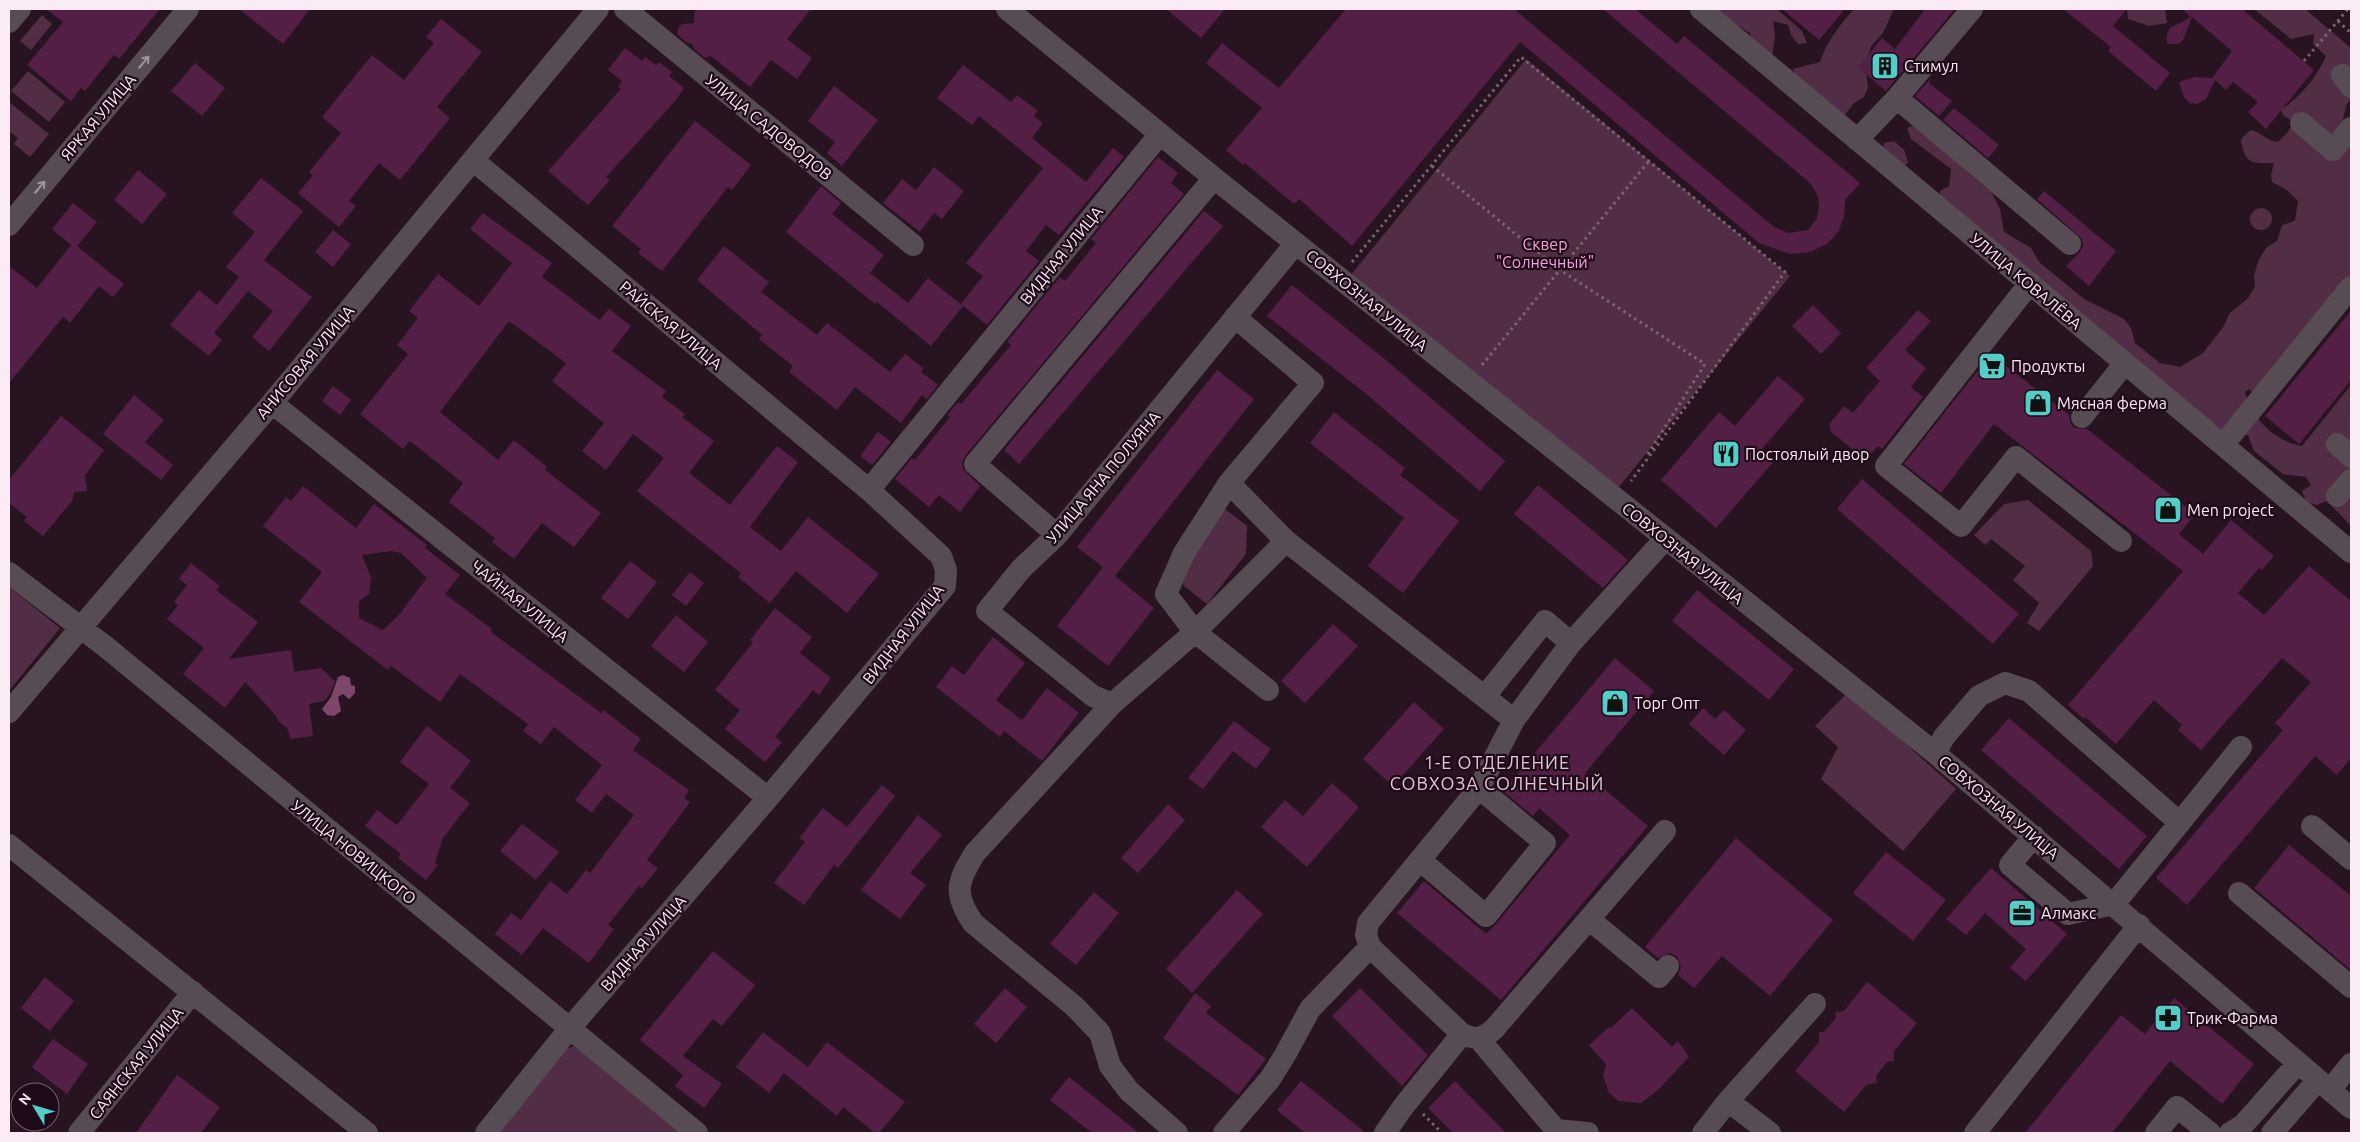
<svg xmlns="http://www.w3.org/2000/svg" width="2360" height="1142" font-family="Ubuntu,sans-serif">
	<rect width="100%" height="100%" fill="#281321"/>
	<!-- green -->
	<path fill="#512e45" d="M1712 9H1777L1802 31 1807 43 1798 44 1791 35 1788 25 1773 21 1775 36 1772 57 1752 43 1750 33Z
		M1854 9H1894L1883 33 1871 46 1865 65 1868 87 1864 97 1854 103 1845 115 1801 88 1793 69 1820 62C1827 41 1839 26 1854 9Z
		M2127 9H2165L2167 23 2149 26 2128 19Z
		M2254 9H2305L2351 48V99L2346 106 2341 129 2331 134 2321 154 2330 159 2351 135V284L2255 395 2249 389 2245 392C2250 417 2276 442 2302 446L2351 385V449L2330 440 2328 450 2351 466V526L2327 501 2316 505 2306 502 2302 491 2311 485 2306 477 2283 474 2254 451 2248 435 2235 436 2218 427 2098 335 2101 328 2093 325 1939 200 1940 191 1949 186 1951 169 1911 139 1907 128 1915 125 1961 163 1967 172 1992 193 2000 209 2004 232 2031 248 2039 262 2084 299 2124 319 2131 328 2135 343 2160 363 2180 367 2203 353 2224 326 2229 314 2248 298 2255 287 2254 275 2259 259 2267 247 2277 241 2282 225 2295 221 2298 201 2287 190 2272 182 2271 175 2274 163C2251 164 2244 163 2241 139L2251 130C2262 133 2267 141 2278 142L2287 133 2294 122 2284 116 2281 110C2300 97 2316 78 2326 56L2313 44 2314 34 2291 39Z
		M42 15 52 24 31 50 20 41Z
		M1526 59 1790 276 1618 488 1351 275Z
		M28 71 65 102 49 122 11 91Z
		M9 102 49 134 30 157 14 144 18 138 9 131Z
		M1894 141 1904 150 1908 162 1906 165 1891 162 1882 152 1884 143Z
		M2250 219a11 11 0 1 1 22 0a11 11 0 1 1-22 0Z
		M2028 500 2091 551 2093 566 2039 631 2027 623 2039 603 2013 580 2025 566 1991 539 1985 545 1974 535 2004 504Z
		M1225 509 1247 526 1246 554 1207 604 1183 585 1188 559Z
		M9 587 60 628 9 691Z
		M1848 692 1956 789 1903 851 1821 779 1838 747 1815 726Z
		M574 1046 683 1133H500L564 1049Z"/>
	<!-- water -->
	<path fill="#7f466c" d="M343 675 350 678 351 685 355 686V693L349 699 343 694 338 697 341 711 334 716 327 715 322 709 331 697 338 677Z"/>
	<!-- building -->
	<path fill="#541f45" fill-rule="evenodd" d="M46 9H160L119 59 114 55 85 91 81 88 71 101 27 65 63 22Z
		M239 9H310L283 44Z
		M695 9H811L787 39 812 58 797 79 771 60 750 87 711 56 705 58 694 49 692 44 686 42 677 34 679 26 683 24 694 23Z
		M1166 9H1225L1201 38Z
		M1346 9H1514L1774 227 1788 233 1808 230 1817 218 1819 205 1817 194 1810 183 1603 9H1635L1677 44 1684 36 1860 183 1845 200 1844 217 1838 232 1827 244 1810 252 1790 254 1759 243 1520 42 1352 246 1299 199 1294 204 1245 163 1243 165 1226 150 1262 108 1206 63 1222 43 1279 88Z
		M1782 9H1845L1819 40Z
		M1925 9H1955L1886 91 1858 68 1882 38 1895 49Z
		M2063 9H2127L2113 26 2170 73 2156 91 2108 51 2111 47Z
		M2182 9H2242L2314 70 2266 129 2248 112 2258 102 2233 82 2226 90 2215 80 2206 99 2197 104 2190 103 2184 97 2179 82 2194 77 2212 78 2232 51 2192 17 2183 40 2178 44H2167V34L2170 28 2191 17Z
		M441 19 482 52 437 107 450 118 400 180 379 163 349 201 356 206 339 227 298 193 313 175 309 172 341 133 322 117 372 55 404 80 434 43 426 37Z
		M625 48 642 61 645 57 656 65 659 62 672 72 669 76 684 88 676 100 606 177 610 180 588 205 548 171 621 89 618 86 622 81 608 70Z
		M195 63 225 88 202 116 171 91Z
		M963 65 1011 102 1017 95 1038 111 1034 116 1043 123 1032 138 1086 182 1113 148 1124 157 1059 235 1046 225 1026 251 1039 261 987 325 961 304 983 276 966 263 1043 168 979 116 972 125 937 98Z
		M1931 78 1929 83 1952 101 1939 116 1915 96Z
		M834 86 878 120 842 166 827 153 835 142 808 121Z
		M1954 108 1999 145 1988 158 1943 120Z
		M695 121 751 165 732 190 728 187 662 271 638 253 641 249 612 226Z
		M1158 157 1178 173 1171 183 1184 194 965 456 962 462 963 469 980 486 960 512 939 495 929 507 895 479 912 458 915 460 950 417 947 415 958 402 961 404 1011 345 1007 342 1060 277 1065 281 1096 243 1091 239Z
		M934 167 964 191 942 219 934 213 920 232 883 203 902 179 916 190Z
		M138 170 167 194 142 224 114 200Z
		M261 178 303 211 264 260 312 297 269 351 252 337 273 311 248 291 214 333 222 340 209 356 170 325 199 290 217 305 239 277 226 267 255 232 232 213Z
		M821 186 841 203 832 214 884 255 870 273 908 303 928 278 963 306 931 346 877 302 875 304 786 232Z
		M2044 191 2116 251 2089 286 2066 266 2080 252 2083 246 2082 239 2037 199Z
		M73 203 97 222 77 246 124 284 113 297 99 286 70 323 63 317 9 383V266L37 288 71 245 52 229Z
		M1204 211 1223 226 1019 464 1004 450Z
		M483 213 552 263 542 277 600 320 609 309 631 326 612 351 666 391 662 397 685 414 682 417 714 441 689 473 730 505 777 446 798 462 750 527 781 551 808 517 879 574 847 613 796 571 770 603 738 577 741 573 637 491 664 458 633 434 606 470 582 451 604 423 552 381 566 363 509 321 440 412 498 460 514 440 547 467 545 470 601 513 574 547 542 523 514 559 492 542 495 538 449 502 463 483 410 441 403 449 360 414 408 354 397 345 418 318 409 311 438 274 479 306 512 263 470 229Z
		M333 230 351 244 333 267 315 252Z
		M724 246 769 282 761 292 817 335 827 323 890 372 905 354 923 368 921 372 938 385 927 399 922 395 901 423 855 387 837 410 789 372 793 366 759 339 762 335 697 280Z
		M1292 285 1387 361 1505 461 1480 491 1365 393 1267 316Z
		M1813 305 1841 333 1821 354 1792 326Z
		M1918 310 1931 321 1905 350 1926 368 1911 387 1923 397 1882 449 1878 446 1866 460 1830 431V423L1844 406 1853 413 1880 381 1866 368Z
		M2351 311V380L2299 444 2265 416Z
		M1991 354 2069 415 2070 422 2074 428 2087 429 2195 514 2179 534 2203 554 2231 520 2274 556 2262 570 2259 568 2238 593 2264 615 2309 566 2351 601V758L2337 775 2315 756 2187 905 2156 878 2283 730 2275 723 2311 682 2282 658 2201 750 2178 730 2182 725 2154 700 2116 744 2085 717 2084 719 2068 705 2183 571 1994 424 1941 493 1904 464Z
		M1217 370 1254 399 1115 576 1154 608 1108 666 1057 626 1103 567 1077 547Z
		M1778 376 1805 399 1762 449 1775 460 1716 528 1661 480 1719 412 1735 426Z
		M333 386 351 400 340 415 322 401Z
		M134 395 164 420 145 442 173 465 161 480 103 434Z
		M1334 412 1405 468 1400 475 1459 521 1403 593 1368 566 1404 518 1310 443Z
		M61 416 104 450 85 475 87 491 74 492 72 501 43 536 24 521 27 517 9 503V480Z
		M878 432 891 442 872 465 860 456Z
		M1862 479 2019 614 1993 644 1837 509Z
		M1538 485 1628 560 1603 588 1514 514Z
		M303 486 356 528 374 504 427 545 425 548 460 575 445 594 492 629 491 632 601 713 603 710 641 739 633 750 689 790 684 798 690 802 647 860 658 868 642 888 639 886 608 925 614 929 589 963 543 928 522 955 495 934 511 913 521 920 550 881 567 894 586 870 590 873 634 815 606 794 592 813 575 800 602 765 554 727 541 744 523 731 528 724 460 674 440 702 391 666 388 670 299 602 322 572 263 526 286 497 291 501ZM391 551 401 553 427 578 398 616 383 630 359 618V601L369 594 371 578 362 555Z
		M630 561 657 582 628 619 601 598Z
		M191 563 220 586 216 590 258 622 229 659 291 650 294 672 321 668 335 681 330 694 324 701 309 704 313 736 290 739 288 729 278 721 277 717 245 682 225 708 183 674 204 648 167 619 178 605 174 602 187 585 179 579Z
		M690 572 704 583 686 606 672 595Z
		M1697 590 1794 669 1769 700 1672 621Z
		M775 608 812 637 800 653 831 678 819 695 813 690 775 737 782 742 765 762 725 729 740 710 715 690 753 642 750 640Z
		M676 615 708 642 684 672 651 646Z
		M1333 624 1358 646 1305 703 1281 681Z
		M993 637 1025 663 996 700 1022 720 1047 688 1079 713 1042 761 1004 731 1000 737 936 687 952 666 964 675Z
		M1615 658 1654 691 1585 773 1648 826 1501 1000 1397 913 1424 881 1486 934 1496 924 1570 835 1539 808 1533 816 1503 791Z
		M1414 702 1444 729 1393 786 1363 759Z
		M1703 708 1715 719 1724 710 1746 730 1724 755 1689 724Z
		M2009 718 2147 836 2119 869 1981 750Z
		M1234 721 1271 749 1256 769 1233 751 1203 789 1188 778Z
		M427 726 471 761 450 788 470 803 443 838 435 863 438 865 426 880 398 858 401 854 365 826 377 810 397 825 429 784 400 762Z
		M1332 783 1359 807 1307 867 1261 827 1285 800 1303 816Z
		M882 785 895 796 838 868 834 865 804 905 774 883 805 842 799 838 823 808 847 827Z
		M1168 804 1185 820 1138 873 1121 858Z
		M918 815 942 835 910 873 926 885 900 919 861 890Z
		M522 824 559 852 536 880 500 851Z
		M1736 838 1833 920 1770 996 1722 956 1694 988 1678 975 1681 968 1677 956 1670 953 1658 958 1645 947Z
		M2289 845 2351 896V970L2254 888Z
		M1886 852 1946 900 1913 941 1853 893Z
		M1991 868 2067 934 2026 981 2010 968 2026 949 1985 913 1966 935 1946 919Z
		M1237 890 1263 914 1192 993 1166 969Z
		M1094 892 1119 913 1076 965 1050 944Z
		M713 951 755 985 722 1026 713 1019 683 1056 722 1084 704 1108 675 1086 683 1075 640 1040Z
		M45 977 74 1001 50 1031 21 1008Z
		M1867 982 1917 1023 1894 1051V1061L1887 1062 1876 1076 1877 1083 1866 1085 1844 1112 1795 1071 1819 1042V1032H1824L1836 1018 1835 1012 1844 1011Z
		M1005 988 1027 1007 996 1043 974 1024Z
		M1360 988 1428 1055 1402 1086 1332 1016Z
		M1195 993 1211 1006 1206 1013 1266 1059 1238 1095 1163 1038Z
		M2174 998 2254 1064 2222 1104 2170 1061 2112 1133H2025L2121 1015 2145 1034Z
		M1632 1008 1672 1047 1678 1041 1689 1057 1658 1090 1641 1103 1619 1101 1609 1093 1603 1076 1606 1064 1589 1045 1609 1027 1611 1028Z
		M763 1032 808 1067 827 1042 905 1102 879 1133H875L843 1107 837 1116 784 1073 769 1093 736 1067Z
		M53 1039 88 1064 67 1094 32 1067Z
		M177 1075 220 1107 201 1133H136Z
		M1069 1077 1139 1133H1092L1050 1100Z
		M1301 1081 1366 1133H1305L1277 1110Z
		M1455 1081 1506 1133H1453L1428 1108Z"/>
	<g fill="none" stroke-linecap="round" stroke-linejoin="round">
		<!-- path -->
		<path stroke="#796673" stroke-width="3" stroke-dasharray="2.5 4" stroke-linecap="butt" d="M2338 21 2351 33
			M2304 61 2348 9
			M1432 166 1560 270 1705 364 1646 457
			M1352 262 1521 57 1785 272 1631 481
			M1482 365 1649 161
			M1423 1114 1442 1133"/>
		<!-- minor -->
		<path stroke="#574c53" stroke-width="22" d="M625 9 913 245
			M1007 9 1214 178 1935 753 2351 1108
			M1701 9 2351 552
			M9 22 20 9
			M2342 75 2351 87
			M1897 98 2070 244
			M2301 123 2333 150 2351 128
			M1857 140 1897 98 1972 9
			M473 160 869 490 941 556 946 570 945 586 768 798 569 1029 486 1133
			M9 225 188 9
			M2030 283 1886 466 1961 526 2016 457 2121 541
			M272 403 768 798
			M2082 417 2125 363
			M2337 444 2351 457
			M2223 445 2351 287
			M1229 483 1286 541 1514 720
			M869 490 1160 134
			M2337 496 2351 480
			M1057 535 975 464 1214 178
			M9 573 106 647 697 1133
			M1268 690 1195 632 1286 541
			M1485 696 1545 621 1571 643
			M1112 704 1093 696 987 611 1021 569 1057 535 1296 243
			M9 712 272 403 598 9
			M1935 753 1944 737 1979 696 2005 683 2029 691 2180 823
			M2312 826 2351 859
			M1665 831 1494 1029C1483 1039 1476 1040 1462 1034L1370 947 1366 935 1368 923 1479 788 1514 720 1571 643 1665 539
			M2034 836 2010 865 2068 914 2114 904 2241 747
			M9 845 367 1133
			M1420 860 1486 916 1545 843 1479 788
			M2239 893 2351 987
			M1590 920 1659 977 1668 966
			M1478 1038 1556 1130 1588 1133
			M2330 1090 2351 1064
			M1728 1101 1815 1004
			M79 1133 193 992
			M1177 1133 1129 1091 1110 1066 1100 1033 1074 1006 973 923C953 893 957 882 975 853L1112 704 1195 632 1166 594 1184 553 1229 483 1313 383 1235 317
			M1224 1133 1270 1079 1285 1055 1310 1009 1370 947
			M1385 1133 1403 1107 1462 1034
			M1703 1133 1728 1101 1770 1133
			M1975 1133 2139 925
			M2156 1133 2177 1107 2210 1133
			M2230 1133 2243 1125 2298 1063
			M2272 1133 2318 1080"/>
	</g>
	<!-- one-way arrows -->
	<defs><path id="oneway-shaft" d="M-6 0H5M1.5-3L5.5 0L1.5 3" fill="none" stroke-width="1.6" stroke-linecap="round" stroke-linejoin="round" transform="scale(1.25)"/></defs>
	<g stroke="#a1949c">
		<use href="#oneway-shaft" transform="translate(144 62) rotate(-50)"/>
		<use href="#oneway-shaft" transform="translate(40 187) rotate(-50)"/>
	</g>
	<!-- icons -->
	<defs>
		<symbol id="building-square" viewBox="-11 -11 22 22"><rect x="-9" y="-9" width="18" height="18" rx="4" fill="#54cdc7" stroke="#1e0a18"/><path d="M-4-6H4V6H1V3H-1V6H-4ZM-2.5-4.3h1.7v1.8h-1.7ZM.8-4.3h1.7v1.8H.8ZM-2.5-1h1.7V.8h-1.7ZM.8-1h1.7V.8H.8Z" fill="#111"/></symbol>
		<symbol id="supermarket-square" viewBox="-11 -11 22 22"><rect x="-9" y="-9" width="18" height="18" rx="4" fill="#54cdc7" stroke="#1e0a18"/><path d="M-6-5.5h2.5l.6 2H6L4.5 2H-2.5L-4.4-4H-6ZM-1.5 3.2a1.3 1.3 0 1 0 .1 0ZM3 3.2a1.3 1.3 0 1 0 .1 0Z" fill="#111"/></symbol>
		<symbol id="shop-square" viewBox="-11 -11 22 22"><rect x="-9" y="-9" width="18" height="18" rx="4" fill="#54cdc7" stroke="#1e0a18"/><path d="M-5-2.5h2.3a2.7 3.5 0 0 1 5.4 0H5L5.5 6h-11ZM-1.5-2.5h3a1.5 2.3 0 0 0-3 0Z" fill="#111"/></symbol>
		<symbol id="restaurant-square" viewBox="-11 -11 22 22"><rect x="-9" y="-9" width="18" height="18" rx="4" fill="#54cdc7" stroke="#1e0a18"/><path d="M-5-6h1v4h1v-4h1v4h1v-4h1v5L-1.5 .5V6h-2V.5L-5-1ZM5-6V6H3V1.5H1.5Q1.5-4 5-6Z" fill="#111"/></symbol>
		<symbol id="office-square" viewBox="-11 -11 22 22"><rect x="-9" y="-9" width="18" height="18" rx="4" fill="#54cdc7" stroke="#1e0a18"/><path d="M-6-3h4V-5.5h4V-3h4V5H-6ZM-1-4.5V-3h2v-1.5ZM-6 0V1H6V0Z" fill="#111"/></symbol>
		<symbol id="pharmacy-square" viewBox="-11 -11 22 22"><rect x="-9" y="-9" width="18" height="18" rx="4" fill="#54cdc7" stroke="#1e0a18"/><path d="M-2-6h4v4h4v4h-4v4h-4v-4h-4v-4h4Z" fill="#111"/></symbol>
	</defs>
	<g fill-rule="evenodd">
		<use href="#building-square" x="1869" y="50" width="32" height="32"/>
		<use href="#supermarket-square" x="1976" y="350" width="32" height="32"/>
		<use href="#shop-square" x="2022" y="387" width="32" height="32"/>
		<use href="#restaurant-square" x="1710" y="438" width="32" height="32"/>
		<use href="#shop-square" x="2152" y="494" width="32" height="32"/>
		<use href="#shop-square" x="1599" y="687" width="32" height="32"/>
		<use href="#office-square" x="2006" y="897" width="32" height="32"/>
		<use href="#pharmacy-square" x="2152" y="1002" width="32" height="32"/>
	</g>
	<g text-anchor="middle" stroke-width="4.5" stroke-linejoin="round" paint-order="stroke">
		<!-- poi labels -->
		<g font-size="16" fill="#fbebf5" stroke="#1e0a18" text-anchor="start">
			<text x="1904" y="72">Стимул</text>
			<text x="2011" y="372">Продукты</text>
			<text x="2057" y="409">Мясная ферма</text>
			<text x="1745" y="460">Постоялый двор</text>
			<text x="2187" y="516">Men project</text>
			<text x="1634" y="709">Торг Опт</text>
			<text x="2041" y="919">Алмакс</text>
			<text x="2187" y="1024">Трик-Фарма</text>
		</g>
		<!-- street labels -->
		<g font-size="16" fill="#fbebf5" stroke="#1e0a18">
			<text transform="translate(98 117) rotate(-50)" y="6">ЯРКАЯ УЛИЦА</text>
			<text transform="translate(769 127) rotate(39)" y="6">УЛИЦА САДОВОДОВ</text>
			<text transform="translate(1061 255) rotate(-51)" y="6">ВИДНАЯ УЛИЦА</text>
			<text transform="translate(2026 281) rotate(40)" y="6">УЛИЦА КОВАЛЁВА</text>
			<text transform="translate(1367 300) rotate(39)" y="6">СОВХОЗНАЯ УЛИЦА</text>
			<text transform="translate(671 325) rotate(40)" y="6">РАЙСКАЯ УЛИЦА</text>
			<text transform="translate(305 362) rotate(-50)" y="6">АНИСОВАЯ УЛИЦА</text>
			<text transform="translate(1103 477) rotate(-50)" y="6">УЛИЦА ЯНА ПОЛУЯНА</text>
			<text transform="translate(1683 553) rotate(39)" y="6">СОВХОЗНАЯ УЛИЦА</text>
			<text transform="translate(520 601) rotate(39)" y="6">ЧАЙНАЯ УЛИЦА</text>
			<text transform="translate(903 634) rotate(-52)" y="6">ВИДНАЯ УЛИЦА</text>
			<text transform="translate(1999 807) rotate(40)" y="6">СОВХОЗНАЯ УЛИЦА</text>
			<text transform="translate(354 852) rotate(39)" y="6">УЛИЦА НОВИЦКОГО</text>
			<text transform="translate(643 943) rotate(-49)" y="6">ВИДНАЯ УЛИЦА</text>
			<text transform="translate(136 1063) rotate(-51)" y="6">САЯНСКАЯ УЛИЦА</text>
		</g>
		<!-- park labels -->
		<g font-size="16" fill="#f7a2da" stroke="#1e0a18">
			<text x="1545" y="250">Сквер<tspan x="1545" dy="18">"Солнечный"</tspan></text>
		</g>
		<!-- neighbourhood labels -->
		<g font-size="18" letter-spacing="1" fill="#e3c5d8" stroke="#1e0a18">
			<text x="1497" y="769">1-Е ОТДЕЛЕНИЕ<tspan x="1497" dy="21">СОВХОЗА СОЛНЕЧНЫЙ</tspan></text>
		</g>
	</g>
	<!-- border -->
	<rect width="2360" height="1142" fill="none" stroke="#fbebf5" stroke-width="20"/>
	<!-- north arrow -->
	<g transform="translate(35 1107) rotate(308)"><circle r="24" fill="#1e0a18" stroke="#766470"/>
	<path d="M0-4L9 19L0 12L-9 19Z" fill="#54cdc7"/>
	<text y="-8" font-size="14" font-weight="bold" text-anchor="middle" fill="#fbebf5">N</text>
	</g>
</svg>
